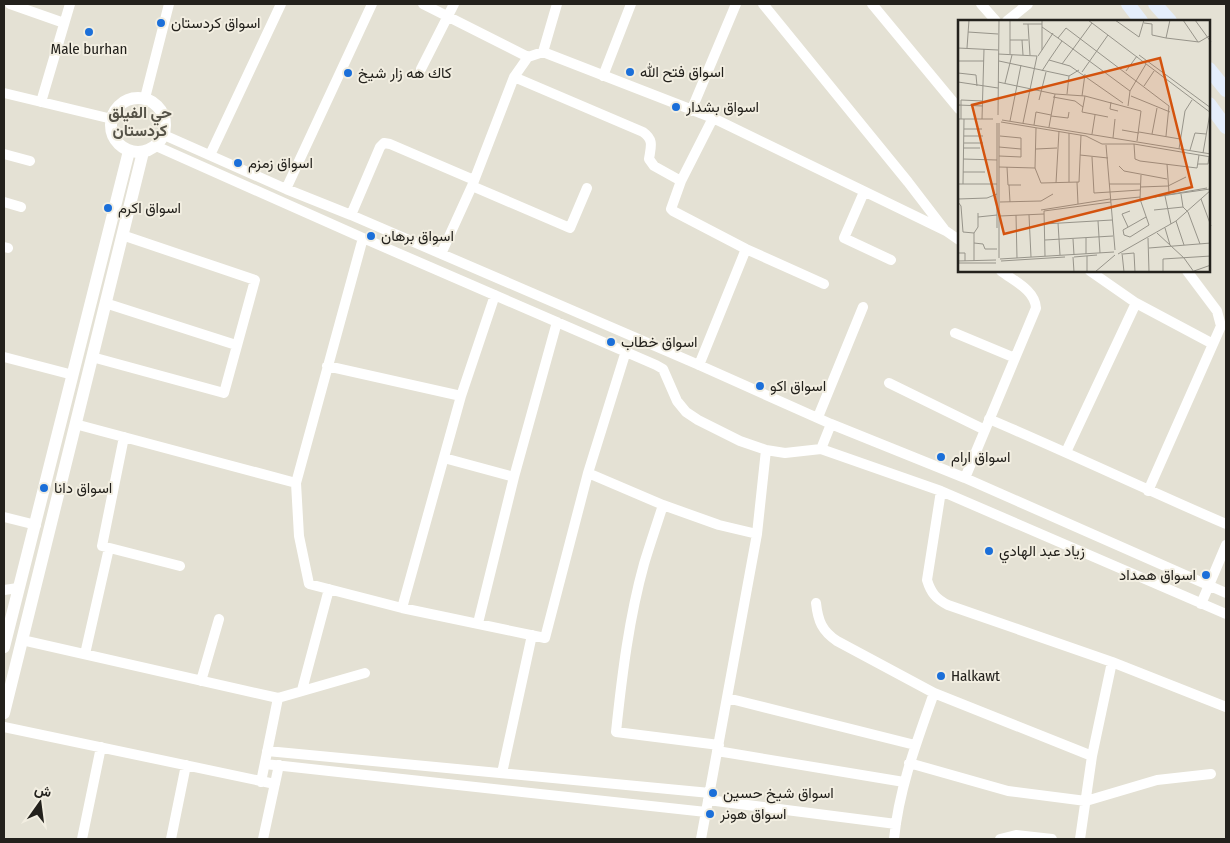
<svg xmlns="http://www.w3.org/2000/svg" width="1230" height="843" font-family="'Fira Sans Condensed',Vazirmatn,sans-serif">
	<rect width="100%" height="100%" fill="#e4e1d4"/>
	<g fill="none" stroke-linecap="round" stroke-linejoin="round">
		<!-- minor -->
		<path stroke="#fff" stroke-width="10" d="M10 4 64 23
			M423 4 528 57
			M763 4 908 182 944 229
			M872 4 959 109
			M981 4 996 21
			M1007 21 1028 4
			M543 52 557 4
			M421 69 454 4
			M603 76 631 4
			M514 77 643 132C654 140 651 146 649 159L654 166 681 181
			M4 93 112 119
			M145 98 169 4
			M41 102 70 4
			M691 111 736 4
			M713 118 681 181 671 209 673 211 746 249 824 284
			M164 135 286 189 351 215 699 365 831 424 965 478 1226 593
			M156 146 363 238 656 365 663 369 677 401 686 412 698 420 740 441 766 450 785 453 821 449 941 491 1226 614
			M4 154 30 161
			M210 155 281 4
			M472 186 570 228 587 188
			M286 189 372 4
			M864 192 844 238 891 260
			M4 202 21 207
			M351 215 380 147 384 143 390 144 474 180
			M363 238 296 483 299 536 309 584 402 608 545 638 588 473 626 351
			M4 247 8 248
			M441 254 472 186 514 77 528 57 543 52 713 118 946 231 959 240
			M1090 271 1136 303 1213 344
			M105 303 236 345
			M955 333 1015 358
			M4 357 73 375
			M92 357 224 393 255 280 122 235
			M699 365 746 249
			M327 366 461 396
			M889 383 985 430
			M818 417 863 307
			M989 419C1069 453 1147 490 1226 524
			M75 424 296 483
			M124 437 102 546 180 566
			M821 449 831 424
			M1066 452 1136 303
			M444 458 514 477
			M588 473 663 505 719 525 757 534
			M965 478 1036 308C1035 290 1014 281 1001 271
			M941 491 927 580C931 593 936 599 948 605L1112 662 1226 707
			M1148 491 1221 326 1217 311 1187 271
			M663 505C657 524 650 544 644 564 629 618 622 675 616 732L719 745
			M4 517 36 525
			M4 590 18 588
			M816 603C818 621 822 631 837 641L934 693 1092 756
			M1201 604 1226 545
			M402 608 461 396 495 295
			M478 623 514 477 557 322
			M22 640 278 698 365 673
			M85 654 109 548
			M201 681 219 619
			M302 690 329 589
			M727 698 915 745
			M4 727 275 784
			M267 751 710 793
			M717 751 904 782
			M909 763 1008 791 1086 801 1157 780 1211 774
			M265 764 706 812
			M502 773 532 635
			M261 782 278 698
			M708 800 896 824
			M82 839 101 747
			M171 839 186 765
			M263 839 279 765
			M701 839 757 534 766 450
			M894 839C899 788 917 741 934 693
			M1000 839 1016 835 1052 839
			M1080 839 1092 756 1112 662"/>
		<!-- tertiary -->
		<path stroke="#fff" stroke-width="12" d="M111 125a27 27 0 1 1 54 0a27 27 0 1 1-54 0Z
			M4 647 129 151
			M4 713 143 152"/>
		<!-- secondary -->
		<path stroke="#e5eefb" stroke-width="14" d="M1128 4 1141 21
			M1155 4 1170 21
			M1209 69 1226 90
			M1209 104 1226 127"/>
	</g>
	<!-- markers -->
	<g fill="#1b6fd9" stroke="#f2eee1" stroke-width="2">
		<circle cx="161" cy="23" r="5"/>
		<circle cx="89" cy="32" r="5"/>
		<circle cx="630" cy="72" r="5"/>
		<circle cx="348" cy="73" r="5"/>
		<circle cx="676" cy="107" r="5"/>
		<circle cx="238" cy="163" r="5"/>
		<circle cx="108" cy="208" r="5"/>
		<circle cx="371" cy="236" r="5"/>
		<circle cx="611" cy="342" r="5"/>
		<circle cx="760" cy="386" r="5"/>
		<circle cx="941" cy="457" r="5"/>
		<circle cx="44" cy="488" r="5"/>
		<circle cx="989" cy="551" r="5"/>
		<circle cx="1206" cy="575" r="5"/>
		<circle cx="941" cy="676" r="5"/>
		<circle cx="713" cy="793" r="5"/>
		<circle cx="710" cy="814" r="5"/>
	</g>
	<g text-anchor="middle" stroke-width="4" stroke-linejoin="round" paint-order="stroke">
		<!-- poi labels -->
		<g font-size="15" fill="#23211c" stroke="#f2eee1" text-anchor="start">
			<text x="171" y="28">اسواق كردستان</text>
			<text x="89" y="54" text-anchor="middle">Male burhan</text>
			<text x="640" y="77">اسواق فتح الله</text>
			<text x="358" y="78">كاك هه زار شيخ</text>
			<text x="686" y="112">اسواق بشدار</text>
			<text x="248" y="168">اسواق زمزم</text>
			<text x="118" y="213">اسواق اكرم</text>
			<text x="381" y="241">اسواق برهان</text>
			<text x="621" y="347">اسواق خطاب</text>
			<text x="770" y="391">اسواق اكو</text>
			<text x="951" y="462">اسواق ارام</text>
			<text x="54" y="493">اسواق دانا</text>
			<text x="999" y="556">زياد عبد الهادي</text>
			<text x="1196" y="580" text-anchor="end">اسواق همداد</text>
			<text x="951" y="681">Halkawt</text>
			<text x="723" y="798">اسواق شيخ حسين</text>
			<text x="720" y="819">اسواق هونر</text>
		</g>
		<!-- neighbourhood labels -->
		<g font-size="16" font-weight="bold" fill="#565348" stroke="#f2eee1">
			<text x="140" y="118">حي الفيلق<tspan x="140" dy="18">كردستان</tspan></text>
		</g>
	</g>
	<!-- overview -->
	<g transform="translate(958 20)">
		<rect width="252" height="252" fill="#e4e1d4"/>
		<path fill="none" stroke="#97948a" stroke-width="1" d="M130 0 253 93M157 0 181 17 186 0M225 0 240 22M237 0 253 22M186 3 194 4V15L208 18 241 22 253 15M65 4H84M70 4 72 35M84 7 100 18 108 8 211 86 208 116M10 12 40 14M100 18 172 71M208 18 212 0M52 20H70M64 20 65 35M0 28 40 30M9 28 11 0M84 30 95 13M40 34 79 36M52 34V0M181 35 253 88M80 36 84 30V0M91 40 104 21M0 41H26M41 41 111 56 121 50M104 44 134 3M84 51 91 40 112 46 165 83M168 51 179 36M124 52 150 15M0 53 18 55 19 66M0 62 40 68M40 62 97 74 127 76 183 91 179 121M47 63 54 35M186 66 196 51M109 74 111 56M124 76 127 54M127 76 124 92 150 97M173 76 212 92M95 77 117 81 125 87M81 80 88 52M153 82 152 89 160 91M0 85 25 86M170 86 172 71 188 44M40 95 41 0M93 96 110 98 111 92M0 99H35M3 99V80L25 81M24 99 26 29M44 100 253 134M52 101 63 45M43 102 128 116 144 124H176L253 137M39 103V208M65 103 79 36M76 105 78 92 93 95M91 107 97 74M78 108 77 148 83 163 121 162 123 115M6 109H24M164 110 181 113M181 112 222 119M134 114 137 95M194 114 199 88M6 116H25M155 118 157 99M6 123H25M176 124 177 139 182 141 239 148 241 135M148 125 157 230M41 127 63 129M6 128H22M78 129 99 128M221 129 227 91 234 80M232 130 237 113 248 114M245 133 252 93M122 135 150 138M41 136 63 137V118L42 116M134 137 136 173 152 172M5 139 39 140M209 144 211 173M240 144H250L251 137M161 146 166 151 209 159M41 147 77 148M49 147 50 165H63M5 152H27M183 155 182 179 191 205 172 217 166 215 165 210 188 197M111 162V113M119 162 120 184M98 163 101 111M0 164H39M5 164 6 99M151 164H182M51 165 52 182M182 167 210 166 228 157M152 172 182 170M223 174 225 187 230 192 242 224M207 176 213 204M197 177 249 168M0 179 29 178 39 174M182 179 252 169M243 179 253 206M152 180 182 177M0 182 3 186 5 212 16 213M42 182 83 181 95 174M83 190 152 179M196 190 225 187M86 191 153 182M86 191 87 236M58 195 59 238M71 195 73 237M42 196 86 194M20 197 39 195M140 201 142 233M218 201 226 225M100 203 102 235M86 204 154 200M170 207 164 194 172 191M207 208 212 225M199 213 226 238 236 252M128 218V234M190 218 191 252M115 219 116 235M87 220 155 216M16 223 25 224 27 229H39M191 228 253 223M0 233H7V241M164 233 166 252M160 234 218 201 253 170M165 234 176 233 177 252M129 236V252M115 237 116 252M116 237 139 235M41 238V103M42 239 156 232M0 241 38 240M16 241V213L20 207V193M43 241 107 237M0 243H38M236 251 253 245M137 252 157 235M205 252V239L253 236"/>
		<path fill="#d4530e" fill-opacity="0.15" stroke="#d4530e" stroke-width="2.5" d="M202 38 234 167 46 214 14 85Z"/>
		<rect width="252" height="252" fill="none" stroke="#23211c" stroke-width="2.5"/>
	</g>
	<!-- border -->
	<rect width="1230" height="843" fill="none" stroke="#23211c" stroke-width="10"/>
	<!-- north arrow -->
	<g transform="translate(40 803) rotate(14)" stroke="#f2eee1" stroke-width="4" paint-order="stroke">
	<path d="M0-4L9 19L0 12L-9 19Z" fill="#23211c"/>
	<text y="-8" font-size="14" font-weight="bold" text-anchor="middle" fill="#23211c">ش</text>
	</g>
</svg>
